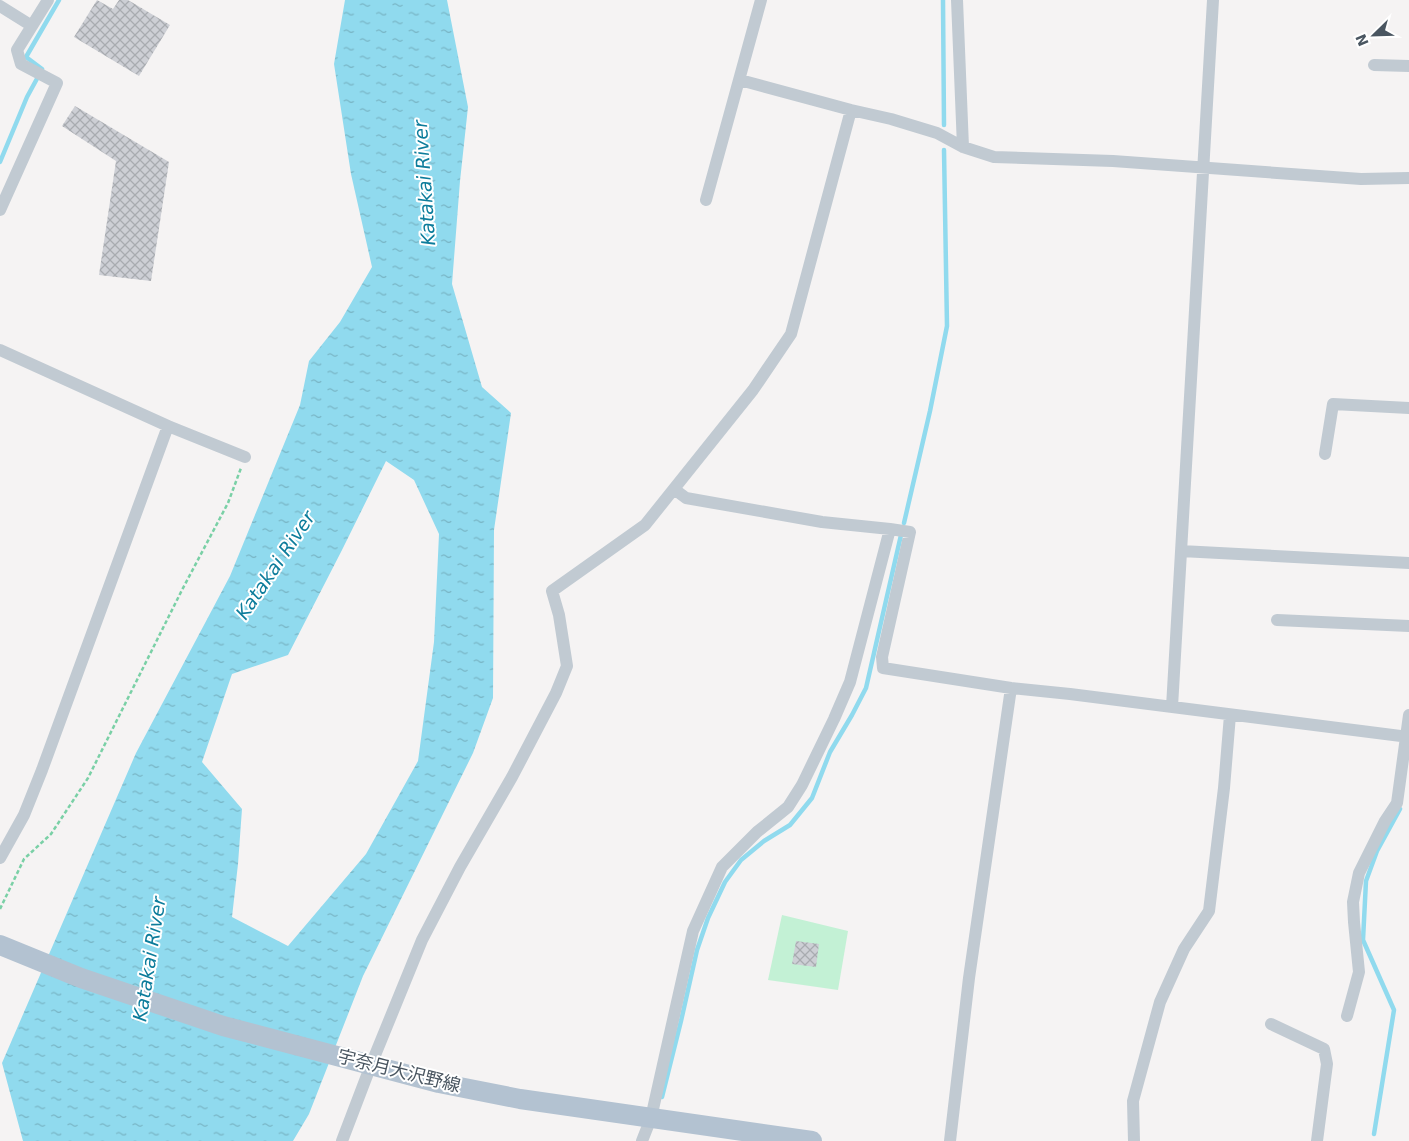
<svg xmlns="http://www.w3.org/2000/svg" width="1409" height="1141" font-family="'DejaVu Sans','Noto Sans JP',sans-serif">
	<defs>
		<pattern id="water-ripples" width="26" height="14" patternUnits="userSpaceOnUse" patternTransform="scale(1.25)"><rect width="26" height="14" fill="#90daee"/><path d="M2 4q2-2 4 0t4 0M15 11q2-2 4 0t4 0" fill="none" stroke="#78b4c4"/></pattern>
		<pattern id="building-cross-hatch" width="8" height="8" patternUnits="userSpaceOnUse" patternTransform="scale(1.25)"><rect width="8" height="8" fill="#cdcfd5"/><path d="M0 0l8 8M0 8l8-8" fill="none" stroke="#a8abb0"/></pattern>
	</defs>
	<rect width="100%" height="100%" fill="#f5f3f3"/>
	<!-- garden -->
	<path fill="#c3f1d5" d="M782 915 848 931 838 990 768 980Z"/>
	<!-- water -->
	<path fill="url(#water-ripples)" fill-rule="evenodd" d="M345 0H447L468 107 460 181 452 284 482 387 511 413 494 530 493 698 473 753 363 976 309 1114 293 1141H23L2 1063 136 753 230 576 300 405 309 361 340 322 372 267 351 174 334 64ZM386 461 414 480 439 534 434 642 418 761 366 854 288 946 232 917 238 864 242 809 202 762 232 674 288 655 342 550Z"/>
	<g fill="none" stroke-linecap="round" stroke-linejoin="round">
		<!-- stream -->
		<path stroke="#90daee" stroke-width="4.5" d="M943 0 944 125
			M42 69 26 57 59 0
			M0 162 27 97 39 75
			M904 523 930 411 947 326 944 150
			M662 1097 681 1021 697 950 708 918 725 882 741 860 764 841 790 825 812 798 830 752 852 715 866 688 901 535
			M1374 1134 1394 1010 1363 940 1366 881 1377 851 1400 809"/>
	</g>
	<!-- building -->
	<path fill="url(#building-cross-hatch)" d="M97 0 113 9 119 0H128L170 25 139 76 74 37Z
		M75 106 169 162 151 281 99 275 116 161 62 126Z
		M796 941 819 944 816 967 792 964Z"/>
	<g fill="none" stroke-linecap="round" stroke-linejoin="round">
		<!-- path -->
		<path stroke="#7ad0a6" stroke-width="2.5" stroke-dasharray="4 2.5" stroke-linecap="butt" d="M0 909 24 859 51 834 88 778 182 590 228 503 241 468"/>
		<!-- minor -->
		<path stroke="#c1cad2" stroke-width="12" d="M957 0 963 147
			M0 6 32 26
			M1374 65 1409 66
			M740 80 851 110 891 119 937 133 963 147 994 157 1113 161 1361 179 1409 178
			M706 200 761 0
			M0 210 57 83 21 64 17 50 48 0
			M0 350 168 426 42 770 24 815 0 858
			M168 426 245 457
			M1325 454 1333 404 1409 408
			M890 529 910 532 882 657 883 668 1011 688 1070 694 1409 737
			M1181 551 1409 563
			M1277 620 1409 626
			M1172 707 1213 0
			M1347 1016 1359 972 1354 922 1353 902 1359 873 1385 821 1397 803 1409 715
			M1271 1024 1324 1049 1327 1064 1317 1141
			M342 1141 371 1065 422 940 460 867 512 777 556 693 567 666 559 615 552 591 645 525 753 390 791 334 851 110
			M642 1141 651 1118 693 931 722 867 757 832 788 807 802 785 834 719 850 682 890 529 822 522 686 498 674 489
			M950 1141 969 978 1011 688
			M1134 1141 1133 1101 1160 1002 1184 949 1209 911 1224 788 1230 715"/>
		<!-- primary -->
		<path stroke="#b3c2d1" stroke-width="20" d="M0 945 81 978 223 1026 439 1083 520 1099 812 1141"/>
	</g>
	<g text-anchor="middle" stroke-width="4" stroke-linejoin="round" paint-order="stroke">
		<!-- street labels -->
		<g font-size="18" fill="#4a5661" stroke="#fff">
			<text transform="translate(399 1071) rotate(14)" y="6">宇奈月大沢野線</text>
		</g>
		<!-- water labels -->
		<g font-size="19" font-style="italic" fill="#0c7c9b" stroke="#fff">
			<text transform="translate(424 183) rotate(-94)" y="7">Katakai River</text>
			<text transform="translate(275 565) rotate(-56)" y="7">Katakai River</text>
			<text transform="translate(149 959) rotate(-81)" y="7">Katakai River</text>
		</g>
	</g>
	<!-- north arrow -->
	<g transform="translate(1374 35) rotate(247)" stroke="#ffffff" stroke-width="4" paint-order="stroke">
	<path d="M0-4L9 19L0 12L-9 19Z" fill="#4a5661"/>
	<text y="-8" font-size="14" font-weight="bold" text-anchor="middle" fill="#4a5661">N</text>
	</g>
</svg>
